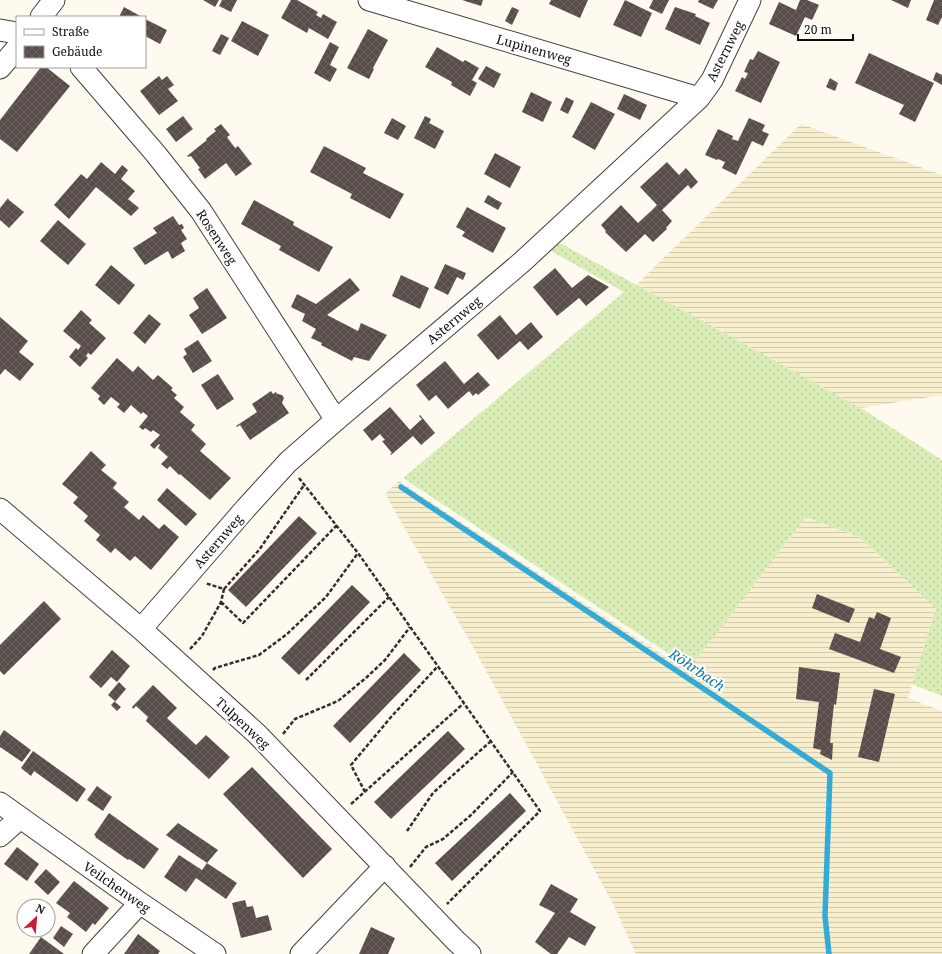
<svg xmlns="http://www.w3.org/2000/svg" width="942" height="954" font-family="'Noto Serif',serif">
	<defs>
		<pattern id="farmland-rules" width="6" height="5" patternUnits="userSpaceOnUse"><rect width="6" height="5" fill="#f7eecd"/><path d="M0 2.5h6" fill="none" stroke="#d3cbaf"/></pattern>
		<pattern id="grass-dots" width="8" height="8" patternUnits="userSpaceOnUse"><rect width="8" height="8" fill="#daedb6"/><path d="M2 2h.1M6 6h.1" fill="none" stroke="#baca9b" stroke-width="1.8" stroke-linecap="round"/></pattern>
		<pattern id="building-cross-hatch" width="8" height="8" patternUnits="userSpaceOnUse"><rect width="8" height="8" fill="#584d4a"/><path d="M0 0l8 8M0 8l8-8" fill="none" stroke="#6b6260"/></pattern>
	</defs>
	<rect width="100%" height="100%" fill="#fffaf0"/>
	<!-- farmland -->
	<path fill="url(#farmland-rules)" d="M801 124 942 175V395L861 408 636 285Z
		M399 481 687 671 807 516 859 537 936 608 908 698 942 711V954H636L612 902 472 645 385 494Z"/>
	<!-- grass -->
	<path fill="url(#grass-dots)" d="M560 243 861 408 942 460V696L912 684 936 608 859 537 806 517 690 668 403 478 624 292 551 251Z"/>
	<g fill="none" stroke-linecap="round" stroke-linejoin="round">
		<!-- stream -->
		<path stroke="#32abd6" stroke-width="5.5" d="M401 487 830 773 825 916 829 954"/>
	</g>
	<!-- building -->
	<path fill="url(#building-cross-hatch)" d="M203 0H219L215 7Z
		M222 0H237L231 12 219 6Z
		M291 0H297L318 12 316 15 321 18 323 14 337 22 328 39 309 28 307 33 281 18Z
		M462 0H483L481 6Z
		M551 0H588L580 18 549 4Z
		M625 0 652 13 641 37 613 25Z
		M653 0H669L662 14 649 8Z
		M699 0H718L713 9 698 2Z
		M800 0H807L819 5 812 20 805 17 796 36 769 24 779 2 796 10Z
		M891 0H911L908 8Z
		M934 0H942V17L938 25 926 20Z
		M124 7 142 17H119Z
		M512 7 519 10 512 25 505 21Z
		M675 7 696 14 695 16 710 23 700 45 665 29Z
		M145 19 167 30 160 44 145 36Z
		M242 21 269 35 258 56 231 41Z
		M368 29 388 40 373 68 374 69 369 79 347 68Z
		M221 34 229 38 220 55 212 51Z
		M330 42 339 47 330 65 337 69 330 82 314 73Z
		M437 47 463 62 465 60 479 68 472 80 477 83 470 96 451 85 452 82 425 67Z
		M758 51 780 62 761 103 735 91 742 77 745 79 748 73 744 72 750 59 753 60Z
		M869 53 934 83 915 122 899 114 904 105 855 83Z
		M486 66 501 74 494 88 478 79Z
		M41 67H46L70 86 17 152 0 139V120Z
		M936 72 942 75V85L933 80Z
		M159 76 162 80 167 76 174 85 168 89 178 101 159 115 140 91Z
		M830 78 838 83 835 91 826 87Z
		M531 92 552 102 543 122 522 112Z
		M624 94 647 105 640 120 617 109Z
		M566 97 574 101 568 114 560 110Z
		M591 102 615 114 595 150 572 137Z
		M183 116 193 129 176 142 166 129Z
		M425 116 431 119 429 123 444 131 435 149 414 138Z
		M392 118 406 126 398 140 384 133Z
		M749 118 765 125 762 131 769 134 763 146 752 141 736 175 722 168 725 162 718 159 717 160 705 155 718 129 733 136 732 139 738 141Z
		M221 124 230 135 227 137 235 148 238 146 252 164 236 176 226 163 205 179 198 169 200 168 191 156 188 157 187 156 207 140 206 139 216 131 214 129Z
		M324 146 366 168 363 173 404 194 390 219 350 198 352 194 310 172Z
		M495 153 521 167 510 188 484 174Z
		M101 162 115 174 122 165 128 170 121 179 135 191 128 199 139 208 131 216 96 187 69 219 54 205 81 174 87 179Z
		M667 162 679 175 686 168 698 182 691 189 688 185 662 210 672 221 666 228 667 229 653 242 645 234 626 252 605 232 606 231 601 225 621 205 638 223 650 212 657 205 640 187Z
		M488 195 502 203 498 210 484 202Z
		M8 198 9 200 24 212 9 228 0 220V208Z
		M254 200 294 222 293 225 333 247 319 272 279 250 281 246 241 224Z
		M467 207 506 228 493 253 462 236 465 232 456 227Z
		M173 216 179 225 182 224 184 228 181 230 187 239 181 243 185 251 172 259 168 251 145 265 133 248 157 233 153 228Z
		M58 220 86 244 68 265 40 241Z
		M445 264 466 273 463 280 457 277 448 295 434 288Z
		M111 265 135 285 119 305 95 285Z
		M555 268 572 288 588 275 609 287 586 306 579 298 557 316 533 287Z
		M401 275 429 288 420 309 392 296Z
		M350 278 360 290 327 315 358 331 361 323 387 335 369 361 354 357 352 361 321 345 322 343 311 338 316 329 302 321 305 314 291 307 297 294 316 304Z
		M207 288 227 318 202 334 189 315 199 308 193 298Z
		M81 310 92 320 89 323 106 338 91 355 88 353 86 356 88 358 80 367 69 357 76 348 78 350 81 346 63 331Z
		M149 314 161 324 145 344 133 333Z
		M500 315 516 335 531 322 543 337 528 350 520 341 498 360 477 335Z
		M0 317 28 341 19 352 34 364 20 381 5 369 0 375Z
		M198 340 212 361 193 373 183 357 187 354 184 349Z
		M117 358 133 372 138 366 153 380 158 375 173 388 171 390 177 395 174 398 184 407 180 412 195 425 191 430 206 444 200 451 231 478 210 500 180 474 179 475 170 466 167 469 161 464 168 457 158 448 160 445 159 444 154 449 150 445 160 435 153 430 151 432 145 428 143 430 139 427 148 416 143 412 141 414 131 405 124 413 117 407 120 404 111 397 104 405 98 399 100 396 91 388Z
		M445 361 464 384 478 372 490 385 478 395 476 393 473 396 469 391 448 409 436 395 429 401 416 385Z
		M218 374 234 399 217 410 201 385Z
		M271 391 273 394 276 392 277 394H278L282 395 284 398 282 403 289 413 250 440 240 425 237 427 236 426 257 412 252 404Z
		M390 407 410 430 422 419 419 416 420 415 435 433 421 445 413 436 391 455 390 454 392 453 382 441 385 440 380 434 372 441 363 430Z
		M91 451 106 465 101 470 117 483 113 488 129 502 124 507 139 520 143 515 159 529 164 524 179 537 151 570 135 556 130 561 115 548 111 553 96 540 100 535 84 521 88 516 73 503 78 497 62 484Z
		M167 488 197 514 186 526 157 500Z
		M299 516 317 533 246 607 228 590Z
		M352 585 370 602 299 675 281 658Z
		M817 594 855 609 849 623 812 608Z
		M44 601 61 619 4 675 0 671V645Z
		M877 612 891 618 880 649 901 657 894 673 829 649 835 633 860 642 869 617 874 619Z
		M112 650 130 666 117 682 111 677 101 688 89 677Z
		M404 653 421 670 350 743 333 726Z
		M799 667 840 673 836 705 834 704 831 732 830 743H833L832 760 820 754 821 750 813 748 819 702 796 699Z
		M119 682 126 689 115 702 121 707 117 711 111 705 115 701 108 695Z
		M153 685 177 708 167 718 196 745 206 735 230 757 209 779 146 721 148 717 136 706 133 709 132 707Z
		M874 689 895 694 879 762 858 757Z
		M4 730 31 750 22 762 0 747V736Z
		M448 731 465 749 391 819 374 802Z
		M33 751 86 789 77 802 34 771 31 776 21 768Z
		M252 767 332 849 303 878 223 794Z
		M97 786 112 797 103 811 87 800Z
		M510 793 526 811 452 881 435 863Z
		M109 813 159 849 144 869 129 859 128 860 95 837 96 836 94 835Z
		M178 823 218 850 207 863 166 835Z
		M17 847 39 864 27 881 4 864Z
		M179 855 202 870 207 863 237 883 226 899 196 878 186 892 164 877Z
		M46 869 60 882 48 895 34 882Z
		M74 881 109 908 95 925 93 923 86 932 67 917 70 913 56 903Z
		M551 884 578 899 570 912 596 927 585 946 569 937 557 954H551L535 942 555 913 539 905Z
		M245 900 247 907 253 906 256 918 268 915 272 930 241 938 232 903Z
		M61 926 73 934 64 947 53 938Z
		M371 927 395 938 388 954H359Z
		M138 934 160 951 158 954H124Z
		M41 937 64 954H29Z"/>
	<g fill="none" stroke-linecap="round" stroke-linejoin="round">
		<defs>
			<path id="minor" d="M369 0 699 98
				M41 17 54 0
				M0 30 17 33
				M81 67 155 153 201 211 336 420
				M0 68 17 48
				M0 509 141 629 257 734 456 941 470 954
				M141 629 246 508 288 462 336 420 522 262 699 98 712 80 750 0
				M0 803 140 903 215 954
				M0 836 20 818
				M93 954 140 903
				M301 954 385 866"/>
		</defs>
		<!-- minor casing -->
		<use href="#minor" stroke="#414141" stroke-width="23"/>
		<!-- path -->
		<path stroke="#303030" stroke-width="2.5" stroke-dasharray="4 2" stroke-linecap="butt" d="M299 478 358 553 540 811 447 904
			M224 589 259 550 304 485
			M221 602 243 623 337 525
			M190 649 202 636 221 602 224 589 205 583
			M213 670 215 668 259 655 287 634 326 597 358 553
			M306 680 389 597
			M283 734 295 719 338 701 367 677 385 660 410 627
			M365 792 351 765 391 717 438 666
			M351 804 464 703
			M407 831 433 793 491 741
			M410 867 426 847 443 839 471 815 513 772"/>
		<!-- minor -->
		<use href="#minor" stroke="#fff" stroke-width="21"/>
	</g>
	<g text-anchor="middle" stroke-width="4" stroke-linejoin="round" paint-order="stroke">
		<!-- street labels -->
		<g font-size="13" fill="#0e0e0e" stroke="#fff">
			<text transform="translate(534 49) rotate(16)" y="5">Lupinenweg</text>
			<text transform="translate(725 51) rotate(-63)" y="5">Asternweg</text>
			<text transform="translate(217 237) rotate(57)" y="5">Rosenweg</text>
			<text transform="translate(454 320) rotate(-40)" y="5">Asternweg</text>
			<text transform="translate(218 541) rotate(-49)" y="5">Asternweg</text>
			<text transform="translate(243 723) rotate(43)" y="5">Tulpenweg</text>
			<text transform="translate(117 887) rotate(35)" y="5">Veilchenweg</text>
		</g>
		<!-- water labels -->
		<g font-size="14" font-style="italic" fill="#0e7ba9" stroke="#fff">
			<text transform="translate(697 670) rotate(34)" y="5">Röhrbach</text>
		</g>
	</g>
	<!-- legend -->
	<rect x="16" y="16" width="130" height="52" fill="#ffffff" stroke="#9f9f9f"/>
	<rect x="24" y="29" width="20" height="6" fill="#ffffff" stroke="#9f9f9f"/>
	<text x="52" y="36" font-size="12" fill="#0e0e0e">Straße</text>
	<rect x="24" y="46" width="20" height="12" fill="url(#building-cross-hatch)" stroke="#9f9f9f"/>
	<text x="52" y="56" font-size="12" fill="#0e0e0e">Gebäude</text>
	<!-- north arrow -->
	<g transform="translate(36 918) rotate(26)"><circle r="19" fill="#ffffff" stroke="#9f9f9f"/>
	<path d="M0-3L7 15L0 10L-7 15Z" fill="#c81c3c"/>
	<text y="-6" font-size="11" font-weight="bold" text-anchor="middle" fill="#0e0e0e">N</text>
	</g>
	<!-- scale -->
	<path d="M798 34v6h55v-6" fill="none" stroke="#0e0e0e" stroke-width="2"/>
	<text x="804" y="34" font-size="12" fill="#0e0e0e" stroke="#ffffff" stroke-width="3" paint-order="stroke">20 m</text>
</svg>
